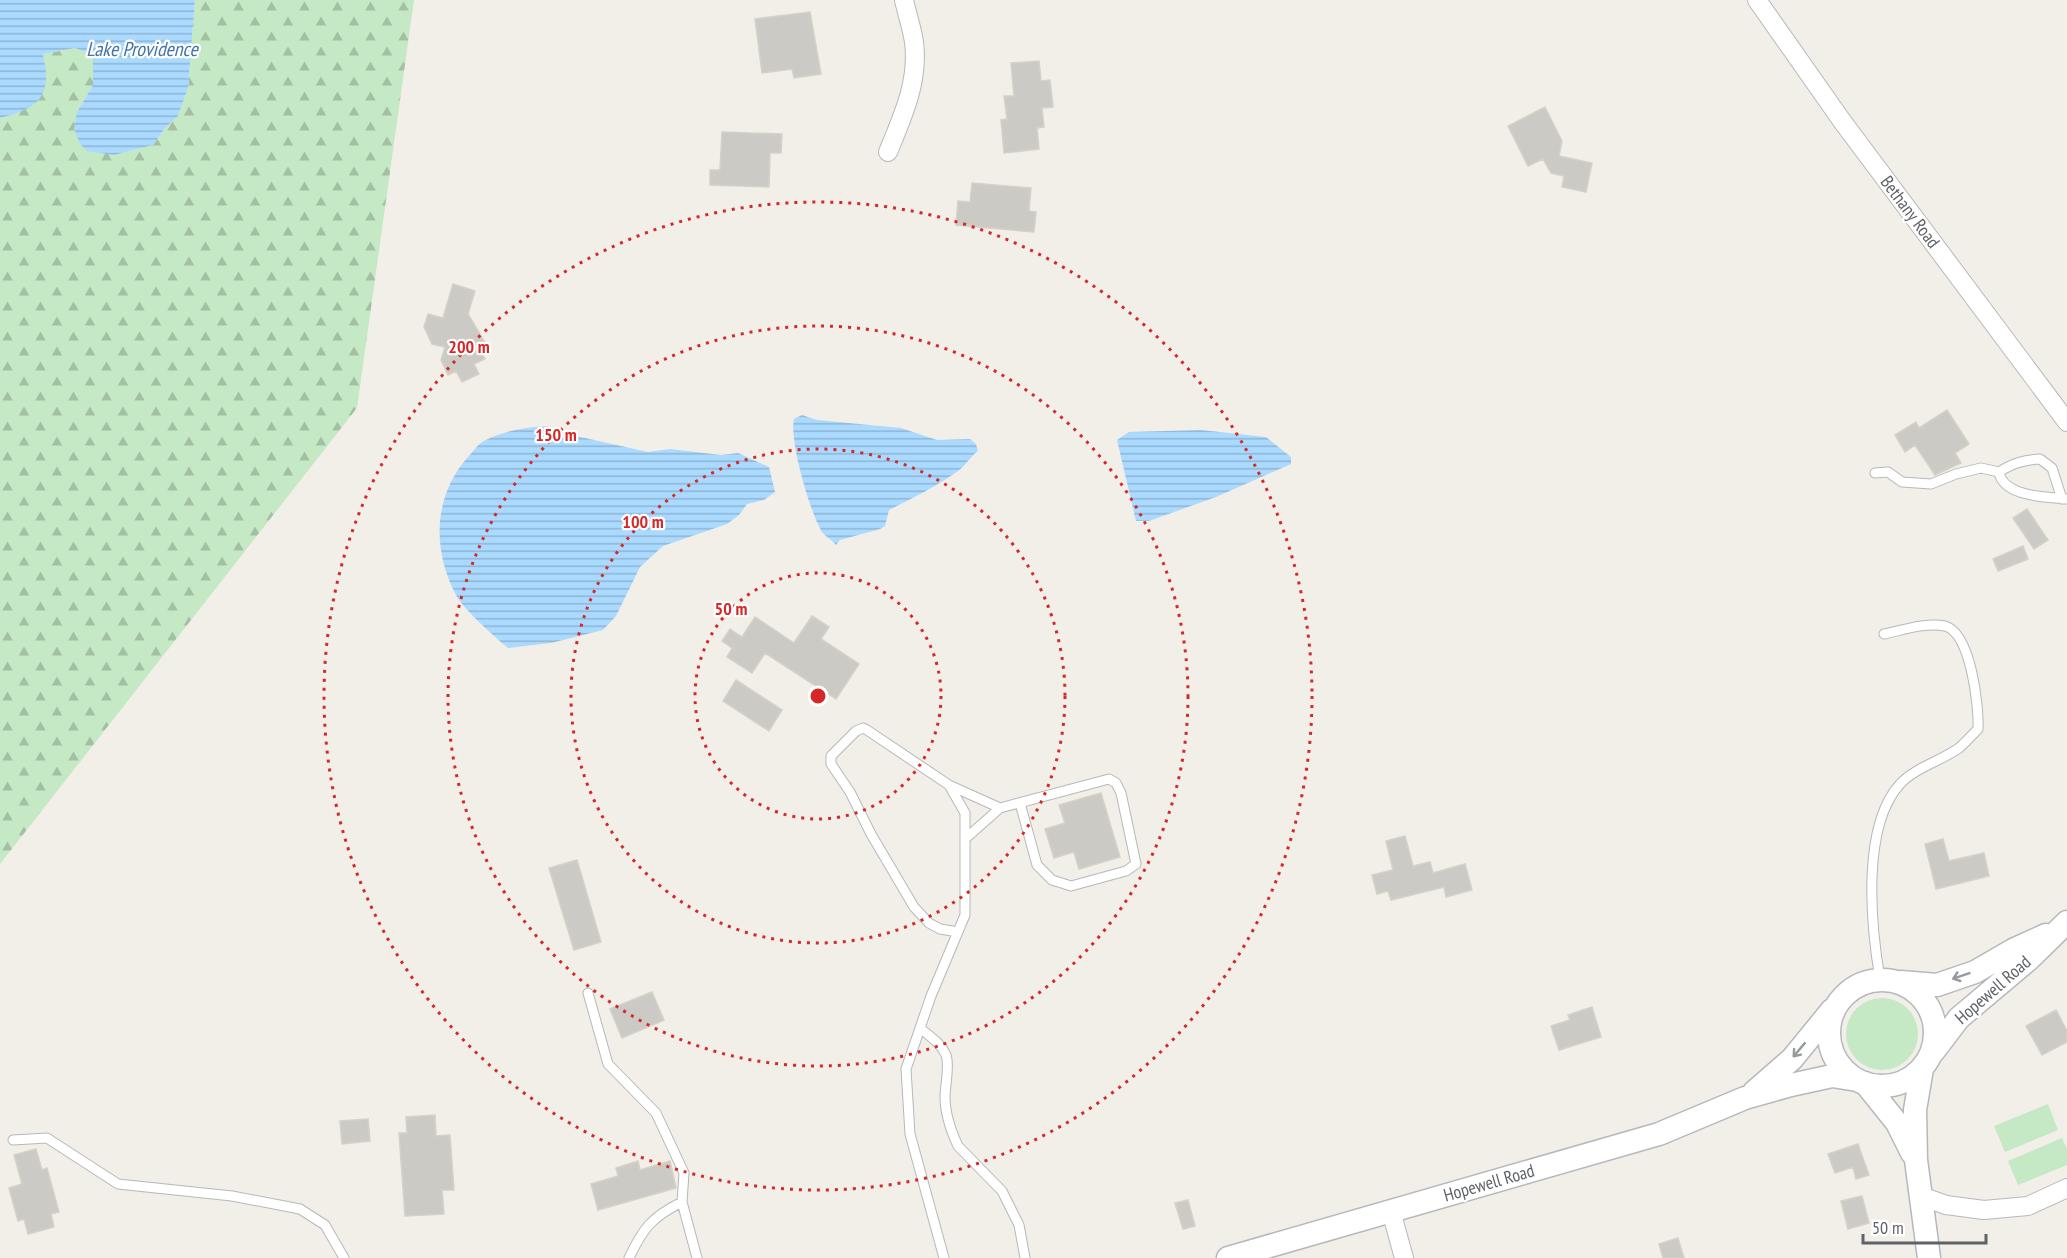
<svg xmlns="http://www.w3.org/2000/svg" width="2067" height="1258" font-family="'PT Sans Narrow',sans-serif">
	<defs>
		<pattern id="forest-firs" width="22" height="20" patternUnits="userSpaceOnUse" patternTransform="scale(1.5)"><rect width="22" height="20" fill="#c5e8c5"/><path d="M5 1l3.5 6h-7zM16 11l3.5 6h-7z" fill="#a3c0a4"/></pattern>
		<pattern id="water-rules" width="6" height="5" patternUnits="userSpaceOnUse" patternTransform="scale(1.5)"><rect width="6" height="5" fill="#aadaff"/><path d="M0 2.5h6" fill="none" stroke="#8eb4d2"/></pattern>
	</defs>
	<rect width="100%" height="100%" fill="#f1efe8"/>
	<!-- green -->
	<path fill="#c5e8c5" d="M1846 1034a36 36 0 1 1 72 0a36 36 0 1 1-72 0Z
		M2048 1104 2058 1130 2005 1152 1994 1126Z
		M2062 1138 2067 1149V1165L2018 1185 2008 1161Z"/>
	<!-- forest -->
	<path fill="url(#forest-firs)" d="M195 0H414L357 408 0 864V118L9 115 46 78 43 54 75 48 93 55V85L77 112 113 155 153 145 165 128 178 116 188 88Z"/>
	<!-- water -->
	<path fill="url(#water-rules)" d="M0 0H195L188 88 178 116 165 128 153 145 114 155 87 151 80 144 74 129 77 112 93 85V55L75 48 43 54C44 61 47 70 46 78 46 105 23 112 0 118Z
		M802 415 817 420 901 428 937 440 970 439 976 444 978 451C970 457 966 465 958 471 937 486 913 498 889 510L885 526 880 529 840 540 836 545C832 540 826 537 822 532 810 512 789 441 794 419Z
		M547 426 567 434 648 452 670 449 721 455 738 453 769 467 775 492 764 500 747 504 739 515 727 524 663 546 640 567 616 616 603 630 551 643 508 648C494 636 464 610 456 595 432 550 433 496 468 457 473 452 478 444 484 441 502 431 527 427 547 426Z
		M1201 430 1266 437 1291 457V464L1216 497 1149 521H1136L1117 440 1129 432Z"/>
	<!-- building -->
	<path fill="#cccac5" stroke="#d6d1c6" stroke-width="1.5" d="M810 12 821 74 794 78 792 69 762 73 755 19Z
		M1039 61 1041 81 1050 80 1053 107 1042 108 1044 127 1037 128 1039 149 1004 153 1001 120 1007 119 1004 96H1014L1011 63Z
		M1545 107 1562 141 1559 156 1592 163 1586 192 1562 187 1564 176 1551 173 1543 159 1528 166 1508 126Z
		M722 132 782 134 781 153H770L769 187 710 185V170H720Z
		M972 183 1031 188 1029 211 1036 212 1034 232 956 225 958 201 970 202Z
		M453 284 475 291 468 314 487 346 480 350 485 359 474 364 479 374 462 382 456 371 448 375 441 360 445 347 432 344 424 327 428 314 443 318Z
		M1947 410 1969 444 1955 453 1961 463 1935 475 1915 445 1905 452 1895 435 1916 422 1919 428Z
		M2027 509 2048 540 2034 549 2013 518Z
		M2023 546 2028 559 1998 571 1993 559Z
		M812 616 829 627 821 639 859 664 836 699 765 653 752 673 727 657 732 648 722 641 730 629 742 637 755 617 794 643Z
		M736 680 782 710 769 731 723 701Z
		M1101 793 1120 857 1079 869 1074 852 1054 858 1045 829 1065 823 1059 805Z
		M1405 836 1413 866 1430 862 1433 873 1465 864 1472 890 1446 897 1444 887 1391 900 1388 891 1377 894 1372 875 1393 870 1386 841Z
		M1943 839 1949 861 1984 853 1989 876 1936 889 1925 844Z
		M577 860 601 942 574 950 549 868Z
		M652 992 664 1020 622 1038 610 1009Z
		M1592 1007 1601 1037 1559 1050 1551 1026 1570 1020 1568 1015Z
		M2056 1010 2067 1031V1042L2042 1055 2026 1026Z
		M435 1115 436 1136 450 1135 454 1190H442L444 1214 405 1216 399 1133H407L406 1117Z
		M368 1119 370 1141 342 1144 340 1121Z
		M1858 1144 1869 1175 1856 1179 1853 1167 1835 1173 1828 1154Z
		M36 1149 42 1170 47 1168 59 1212 51 1214 54 1227 28 1234 24 1219 18 1221 9 1188 22 1184 14 1155Z
		M638 1161 640 1170 670 1161 676 1188 598 1210 591 1184 618 1176 616 1168Z
		M1862 1196 1869 1223 1848 1229 1841 1201Z
		M1188 1200 1195 1226 1183 1229 1175 1203Z
		M1678 1238 1684 1258H1663L1659 1244Z"/>
	<g fill="none" stroke-linecap="round" stroke-linejoin="round">
		<defs>
			<path id="service" d="M1875 473 1888 472 1902 482 1931 484 1956 474 1981 468 1999 472
				M2062 499 2052 468 2040 459C2024 460 2013 463 1999 472 2003 497 2047 497 2067 499
				M949 785 1000 808
				M965 839 1000 808 1109 779 1116 783 1121 793 1136 864 1126 871 1071 886 1052 880 1037 865 1020 803
				M1880 979C1871 926 1861 827 1900 784 1916 767 1941 761 1959 748 1966 742 1972 735 1978 729 1979 706 1971 633 1945 626 1926 622 1903 630 1884 634
				M588 993 608 1064 656 1113 684 1173 682 1202 697 1258
				M920 1028C929 1036 941 1043 946 1055 950 1066 945 1085 945 1097 945 1115 951 1131 958 1146L1002 1191 1019 1225 1025 1258
				M13 1140 47 1138 118 1184 232 1196 300 1209 325 1225 344 1258
				M629 1258C643 1228 652 1217 682 1202
				M944 1258 910 1134 906 1069 931 996 965 915V813L949 785 867 730 863 728 856 731 831 756V764L850 792 871 834 914 907 929 923 940 929 958 932"/>
			<path id="minor" d="M1757 0 1842 121 2067 422
				M888 152C903 116 919 81 914 42 912 28 907 14 904 0
				M1921 1196 1946 1205 1984 1210 2028 1206 2067 1188
				M1391 1211 1404 1258"/>
			<path id="tertiary" d="M1829 1033a53 53 0 1 1 106 0a53 53 0 1 1-106 0Z
				M1901 982 1937 985 1975 972 2013 950 2046 935
				M1933 1052 1959 1018 2028 960 2067 922
				M1922 1069 1915 1110 1916 1160 1929 1258
				M1865 1083 1897 1123 1912 1153
				M1754 1092 1792 1059 1832 1010
				M1228 1258 1659 1134 1745 1098 1791 1085 1832 1076 1857 1080"/>
		</defs>
		<!-- service casing -->
		<use href="#service" stroke="#b5b8bc" stroke-width="11"/>
		<!-- minor casing -->
		<use href="#minor" stroke="#b5b8bc" stroke-width="20"/>
		<!-- tertiary casing -->
		<use href="#tertiary" stroke="#b5b8bc" stroke-width="25"/>
		<!-- service -->
		<use href="#service" stroke="#fff" stroke-width="9"/>
		<!-- minor -->
		<use href="#minor" stroke="#fff" stroke-width="18"/>
		<!-- tertiary -->
		<use href="#tertiary" stroke="#fff" stroke-width="22"/>
	</g>
	<!-- one-way arrows -->
	<defs><path id="oneway-shaft" d="M-6 0H5M1.5-3L5.5 0L1.5 3" fill="none" stroke-width="1.6" stroke-linecap="round" stroke-linejoin="round" transform="scale(1.5)"/></defs>
	<g stroke="#979a9d">
		<use href="#oneway-shaft" transform="translate(1961 976) rotate(161)"/>
		<use href="#oneway-shaft" transform="translate(1799 1050) rotate(130)"/>
	</g>
	<!-- distance rings -->
	<g fill="none" stroke="#d62828" stroke-width="3" stroke-dasharray="3 6">
		<circle cx="818" cy="696" r="123"/>
		<circle cx="818" cy="696" r="247"/>
		<circle cx="818" cy="696" r="370"/>
		<circle cx="818" cy="696" r="494"/>
	</g>
	<g text-anchor="middle" stroke-width="4.5" stroke-linejoin="round" paint-order="stroke">
		<!-- street labels -->
		<g font-size="18" fill="#5f6368" stroke="#fff">
			<text transform="translate(1910 212) rotate(53)" y="6">Bethany Road</text>
			<text transform="translate(1993 990) rotate(-41)" y="6">Hopewell Road</text>
			<text transform="translate(1489 1183) rotate(-16)" y="6">Hopewell Road</text>
		</g>
		<!-- water labels -->
		<g font-size="20" font-style="italic" fill="#4174aa" stroke="#fff">
			<text x="142" y="56">Lake Providence</text>
		</g>
	</g>
	<circle cx="818" cy="696" r="9" fill="#d62828" stroke="#fff" stroke-width="3"/>
	<g font-size="18" text-anchor="middle" font-weight="bold" fill="#d62828" stroke="#fff" stroke-width="4.5" stroke-linejoin="round" paint-order="stroke">
		<text x="469" y="353">200 m</text>
		<text x="556" y="441">150 m</text>
		<text x="643" y="528">100 m</text>
		<text x="731" y="615">50 m</text>
	</g>
	<!-- scale -->
	<path d="M1863 1234v9h123v-9" fill="none" stroke="#5f6368" stroke-width="3"/>
	<text x="1872" y="1234" font-size="18" fill="#5f6368" stroke="#ffffff" stroke-width="4.5" paint-order="stroke">50 m</text>
</svg>
